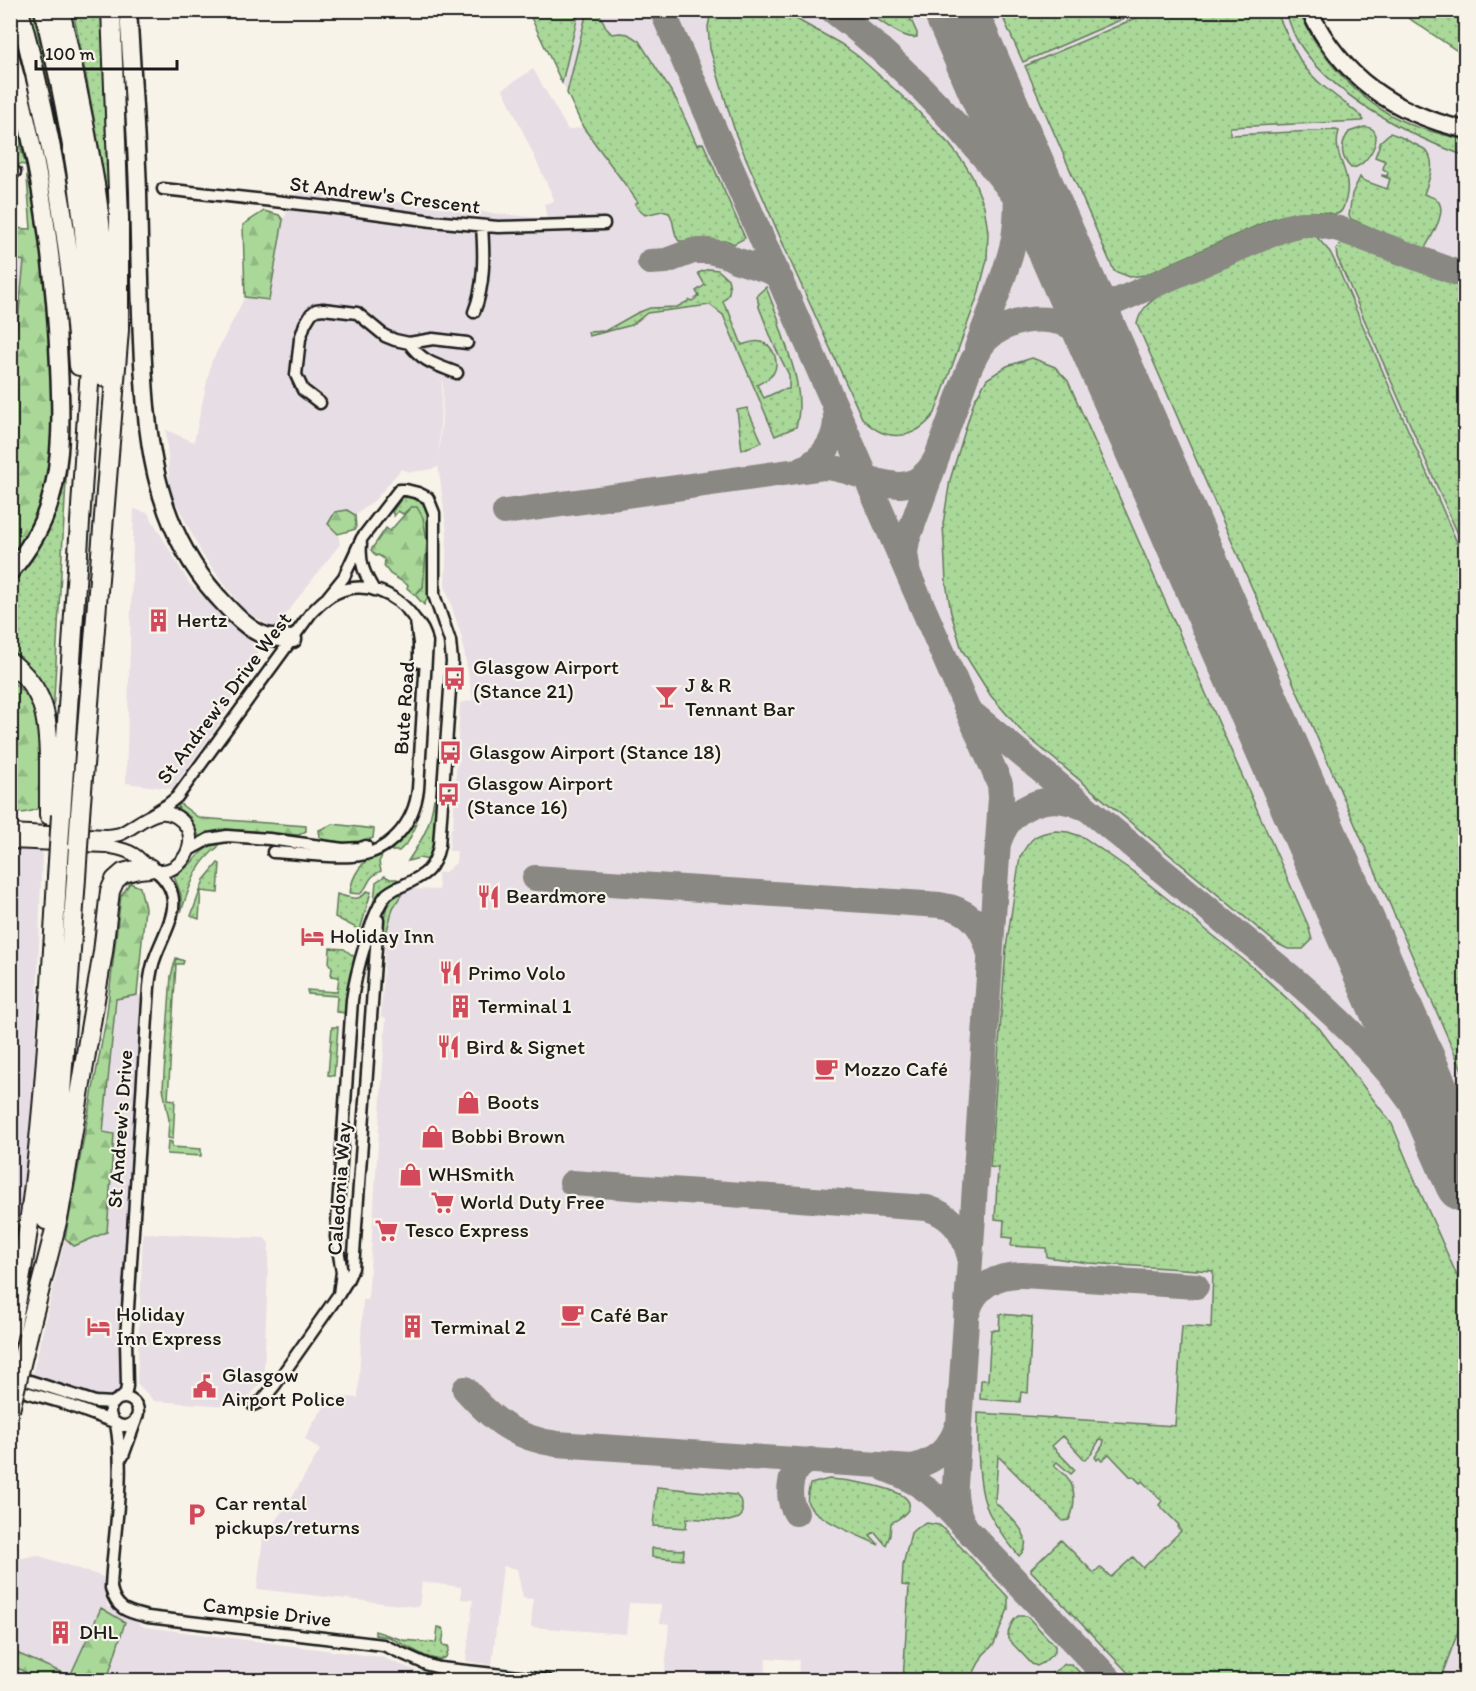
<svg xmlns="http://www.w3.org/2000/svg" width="1476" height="1691" font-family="Itim,sans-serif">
	<defs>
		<pattern id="grass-dots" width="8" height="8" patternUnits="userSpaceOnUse" patternTransform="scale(1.5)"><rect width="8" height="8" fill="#a9d899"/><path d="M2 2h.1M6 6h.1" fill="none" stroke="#91b983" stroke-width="1.8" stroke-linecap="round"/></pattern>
		<pattern id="forest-firs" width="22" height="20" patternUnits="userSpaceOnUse" patternTransform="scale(1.5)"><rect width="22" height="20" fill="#a9d899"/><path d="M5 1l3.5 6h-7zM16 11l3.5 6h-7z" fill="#91b983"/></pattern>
		<pattern id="park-crowns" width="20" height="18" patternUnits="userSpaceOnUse" patternTransform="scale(1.5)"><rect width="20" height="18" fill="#a9d899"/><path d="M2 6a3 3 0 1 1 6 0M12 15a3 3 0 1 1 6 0" fill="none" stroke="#91b983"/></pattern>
	</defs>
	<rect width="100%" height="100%" fill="#f7f3e8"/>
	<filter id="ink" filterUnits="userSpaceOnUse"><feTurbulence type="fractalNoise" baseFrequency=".0167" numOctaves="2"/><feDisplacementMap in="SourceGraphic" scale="12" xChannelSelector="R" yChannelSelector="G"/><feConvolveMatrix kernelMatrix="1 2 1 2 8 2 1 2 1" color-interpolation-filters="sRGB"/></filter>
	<g filter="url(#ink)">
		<!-- built -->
		<path fill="#e7dde4" d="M529 11H1299L1306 28 1328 62 1342 78 1368 101 1397 119 1426 132 1465 141V1680H798L799 1660 766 1658 765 1680 665 1672 669 1624 660 1623 661 1604 629 1603 626 1634 531 1627 533 1599 523 1598 517 1569 503 1566 492 1665 466 1661 473 1600 461 1599V1587L422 1582 419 1607 257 1589 263 1537H266L271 1527 292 1497 320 1450 305 1439 313 1423 332 1396 358 1398 363 1300H368L386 1018 381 1017 386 930 395 898 412 886 414 889 439 890 438 873 445 872 456 863 457 851H449L451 828H453L460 703 473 700 461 635 445 586 447 534 438 463 442 419 443 383 436 376 442 383 438 467 427 470 410 472 401 469 375 500 355 515 347 510 328 524 338 534 340 544 274 629 243 609 202 554 170 491 166 430 194 442 211 363 245 297 269 300 283 220 298 191 547 219 544 204 555 201 503 89 533 69 568 130 583 127Z
			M11 258 24 261 18 321 11 358Z
			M134 509 148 513 189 583 259 650 217 727 172 789 126 783Z
			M11 827 42 849 34 1095 11 1275Z
			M137 995 144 996 120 1340 123 1376 119 1389 115 1394 109 1396 98 1398 32 1377 65 1238 74 1246 114 1135 103 1133 116 998Z
			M143 1233 264 1238 269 1243 264 1371 261 1382 250 1396 227 1406 154 1401 137 1383Z
			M36 1555 107 1578V1606L145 1627 381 1657 435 1678 460 1680H11L10 1561Z"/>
		<!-- grass -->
		<path fill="url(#grass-dots)" stroke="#627a5a" stroke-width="1.5" d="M27 11H33C50 86 65 161 74 237Z
			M73 11H103L112 234C103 159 88 85 73 11Z
			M528 11H579L562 83Z
			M587 11H598L607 29 612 34 620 33 628 34 639 41 676 99 697 145 703 143 745 238 734 244 728 241H679C672 232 675 221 669 213L662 211 645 215 638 209 635 204 638 202 583 127 567 93Z
			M711 11H782L841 44 859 57 913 106 950 145 964 163 972 176 984 206 988 232 987 260 978 295 935 413C915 441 885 443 862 418L793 267 736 135 710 49 708 27Z
			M865 11H907L917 33V37C904 41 877 18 865 11Z
			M1000 11H1141L1023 62Z
			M1152 11H1276C1285 29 1292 49 1304 66 1319 86 1342 100 1361 116L1363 120 1362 121 1230 127V135L1336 130 1339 131C1331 157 1353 170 1346 199 1344 205 1343 213 1336 214 1332 215 1326 212 1322 212 1305 210 1288 213 1272 219L1145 275 1130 277 1114 271 1025 66Z
			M1285 11H1299C1321 62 1366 110 1420 128 1435 133 1450 136 1465 140V156C1407 135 1330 95 1297 40 1292 31 1289 20 1285 11Z
			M1398 11H1465V56Z
			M1364 127C1390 127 1368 168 1351 168 1340 157 1340 144 1349 132Z
			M1390 133C1398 135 1405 139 1412 143 1417 145 1425 148 1428 153 1436 165 1428 182 1424 194 1428 196 1434 197 1437 200 1449 211 1430 238 1424 250L1351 219 1349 216 1352 194 1360 177 1362 180 1387 189 1390 179 1382 176V175L1387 176 1388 172 1383 169 1385 161 1375 157 1381 141Z
			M1308 235H1315L1330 252 1337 266 1465 561V1077L1137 324C1140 310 1149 302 1160 295L1279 242Z
			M1343 241 1465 288V550L1337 257 1336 249Z
			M709 269 718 270 728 279C731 289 730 295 723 301L726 309 729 312 742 345C748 343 754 340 761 342 774 345 780 363 773 374 769 379 762 382 757 385L764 398 781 390 789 389V375L774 345 759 307 757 295 766 287 780 323 779 324C789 355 806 393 796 427L775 436 723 315 710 305 647 313 632 325 589 336 588 332 605 331 637 313 650 308 677 307 690 300 692 301 699 296 696 291 705 285 698 273Z
			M1032 358 1055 367 1068 381 1308 925 1312 940 1303 949H1288L1276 943 1023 733 991 696 962 650 951 613 946 582 943 524 950 480 974 401 987 379 1007 366Z
			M747 408 762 442 742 450 737 410Z
			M67 464 53 716 11 655V582L24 567 64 465Z
			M410 497C422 500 427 507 430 518L428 597 424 605 415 595 423 587 411 507 403 514 398 511 394 516 392 512 402 498Z
			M434 799H436L433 847 429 860 419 858 408 861C423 838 430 827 434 799Z
			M417 824 408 842 399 851H392L390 846 408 828Z
			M1056 831 1068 832 1083 837 1135 873 1255 969 1319 1028 1392 1124 1414 1178 1465 1294V1613L1440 1680H1135L1031 1571V1569L1061 1540 1094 1573 1100 1567 1111 1577 1133 1557 1143 1568 1181 1531 1177 1527 1179 1525 1159 1505 1162 1501 1142 1481 1140 1483 1133 1476 1131 1477 1109 1454 1102 1460 1099 1458 1097 1460 1095 1457 1103 1445 1104 1440 1100 1439 1092 1453 1085 1460 1063 1436 1052 1446 1075 1470 1071 1474 1057 1462 1054 1465C1059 1470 1066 1474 1069 1480 1076 1490 1075 1509 1069 1520L1063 1521 998 1456 995 1502C1008 1516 1039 1537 1019 1556 1007 1541 993 1524 986 1506 977 1482 978 1439 978 1413L1175 1426 1182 1326 1211 1328 1213 1271 1088 1263 1047 1257 1046 1248 1011 1246 1012 1238 1003 1237 1004 1220 995 1219 998 1168 990 1167 1006 948 1020 857C1030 839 1035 833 1056 831Z
			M218 844V847C194 866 191 884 181 912V895L174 876C192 869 197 848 218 844Z
			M381 851 383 854 379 862 381 871C366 877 370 886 360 894L350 893C352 873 363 860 381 851Z
			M218 863 220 864 218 893 201 891 199 919 191 916 204 880Z
			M385 876 390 879H397L399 883 382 892 374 902 376 882Z
			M403 890V892L393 908 386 934 383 929C385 910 385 901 403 890Z
			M367 891 371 892 360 930 335 917 337 894C349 897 359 903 367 891Z
			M330 948 344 949 356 958 347 1013 336 1012 337 996 308 994 307 990 337 992 339 977 331 976 332 967 329 964Z
			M176 958 184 961 183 964H176L168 1099 175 1100 173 1139 168 1138 169 1120 163 1088 171 976Z
			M332 1027H338L334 1076 328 1075Z
			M168 1141 172 1142V1147L201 1149V1156L167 1154Z
			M1000 1314 1032 1317 1028 1393 1021 1392 1020 1402 980 1399 981 1380H988L991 1330H999Z
			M829 1479C849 1480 950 1492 891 1523L890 1535 886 1545 875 1532 870 1535 879 1545C864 1538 813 1518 808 1503 806 1497 809 1490 810 1484Z
			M657 1487 736 1495 742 1502V1515L739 1518 729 1521 687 1518 686 1528 653 1526Z
			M926 1523 939 1525 943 1528 1008 1597V1609L994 1644 983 1655 970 1680H903L909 1586 902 1585 903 1565 911 1533 915 1529Z
			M652 1548 684 1550 683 1560 652 1557Z
			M1018 1616H1027L1055 1646V1652L1043 1663 1037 1666 1032 1664 1008 1639C1007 1632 1012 1620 1018 1616Z
			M438 1627 442 1628 444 1632 442 1645 448 1646 449 1648 446 1657 439 1660 425 1656 389 1637 375 1635V1631L403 1640 436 1643Z
			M1065 1664H1071L1088 1680H1049L1048 1679 1051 1674Z"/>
		<!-- forest -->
		<path fill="url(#forest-firs)" stroke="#627a5a" stroke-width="1.5" d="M11 76 48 263 54 436 49 484 30 529 11 561 10 358 18 321 24 261 11 258V228L31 229 26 165 10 133H16L11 116Z
			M264 211 279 215 283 220 269 300 245 297 243 225Z
			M411 507H417L423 518 427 541 423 587 415 595 407 588 408 585 390 574 384 566C386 560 384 558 378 555L376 556 371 550 386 528 390 531Z
			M347 510 355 515 356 529 338 534 328 524 335 512Z
			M10 679 33 702 41 718 42 807C31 811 22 816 11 810Z
			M179 803 199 818 306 826V831L299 835 225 829 222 831 200 838 190 817 179 809 178 807Z
			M333 824 374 829 373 838C355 846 338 842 320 839L319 830Z
			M130 883 140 887 145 908 137 995 116 999 103 1132 114 1134 107 1232 74 1246 65 1238 106 1020 121 896Z
			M101 1608 125 1622 107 1680H38L11 1664V1653L12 1651 70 1676Z"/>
		<!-- park -->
		<path fill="url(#park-crowns)" stroke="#627a5a" stroke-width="1.5" d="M10 116 26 165 11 163Z"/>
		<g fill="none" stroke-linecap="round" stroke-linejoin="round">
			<!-- taxiway -->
			<path stroke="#8a8882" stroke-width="26" d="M662 10 1000 784 1001 797 955 1485C954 1501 957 1514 966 1528
				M832 10C897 59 954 118 1004 182 1032 218 1056 259 1081 297
				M650 262 666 261 693 251H709L726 255 735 260 770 271 775 274 781 280
				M1087 314 1288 227 1302 224H1314L1339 229 1466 276
				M977 348C989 314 1005 279 1013 243 1021 204 1015 163 1005 125
				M800 470C825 459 840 436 835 408
				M505 512 825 467C866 469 908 511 936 459
				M907 566 905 553 907 540 968 371C973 359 978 348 987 339 1012 316 1053 313 1081 332 1093 340 1101 351 1109 363
				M974 715 1291 977C1326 1007 1359 1038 1389 1073 1418 1109 1442 1148 1466 1187
				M999 841C1010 807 1047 791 1080 806
				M535 878 940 905C968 909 982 923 989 951
				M572 1183 927 1208C951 1215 963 1231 969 1254
				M968 1311C975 1286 998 1274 1023 1275L1196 1286
				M465 1389C493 1420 514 1438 557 1444L748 1457 913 1467C935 1461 950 1449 957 1427
				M886 1469C906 1476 924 1486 940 1501L1110 1680
				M796 1513C787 1500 788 1474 802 1464 805 1462 808 1462 811 1460"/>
			<!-- runway -->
			<path stroke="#8a8882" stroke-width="63" d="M955 10 1466 1181"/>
			<defs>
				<path id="minor" d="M10 171 15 172
					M163 189 329 207 432 221 498 227 604 224
					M474 312C485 285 484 254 482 226
					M409 343C422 362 437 365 457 373
					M320 403 303 390 296 375 300 339 305 324 311 314 316 310 323 309 357 313 385 336 395 340 409 343 433 339 467 343
					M361 544C359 563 365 575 374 590
					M327 598 344 577 362 538 399 490H406L418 493 428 498 434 513V595L450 641 452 661 439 846C434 870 425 875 404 885 398 887 392 890 387 894 372 910 355 977 352 1000L336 1237 342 1272 339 1294
					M416 621 419 643V662
					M152 814 167 805 177 797 311 613C319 605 326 597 336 593 365 579 397 594 414 618 421 627 424 629 427 642L418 789C414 824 389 854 352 856 328 858 298 853 273 852
					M189 850 209 839 227 836 269 839 343 849 360 848 366 846
					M14 1376 95 1402 114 1403
					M12 1388 60 1402 114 1422
					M122 1398 126 1392 127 1386 126 1339 149 987C150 976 152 965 156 955 168 924 188 898 156 871
					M110 1412a14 14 0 1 1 28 0a14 14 0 1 1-28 0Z
					M253 1405 262 1401 275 1385 339 1294 347 1281 353 1268 378 920
					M116 1424C126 1478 113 1534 111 1588 116 1610 128 1612 148 1617L383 1645 428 1665 440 1668 547 1680
					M123 1456 136 1420"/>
				<path id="tertiary" d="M10 831 106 836C111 836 116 835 120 834 140 825 159 800 182 821 201 839 184 872 159 871 148 871 142 859 133 854 125 849 115 848 106 846L10 842"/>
				<path id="primary" d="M1309 10C1342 78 1393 113 1466 130"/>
				<path id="trunk" d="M128 10C132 71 136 131 138 192 139 241 140 291 142 341 146 434 152 523 217 596 230 610 247 630 266 636 274 638 284 638 293 639
					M10 56C39 157 55 261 59 366 61 410 63 458 50 501 42 528 28 551 10 572"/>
				<path id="motorway" d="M19 10C50 126 72 246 79 366
					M44 10C72 129 93 245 90 368L61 815
					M60 10C72 62 83 115 92 167 105 236 107 307 104 377
					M10 662C45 690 48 717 49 758 49 777 49 796 49 815
					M80 815 119 330V218L111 10
					M46 1220 60 1108 76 878
					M10 1334C41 1184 49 1031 57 877
					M28 1335 59 1214 103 952 110 891 115 880 123 873 139 869 149 868"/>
			</defs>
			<!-- minor casing -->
			<use href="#minor" stroke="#1c1c1c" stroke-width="15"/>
			<!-- tertiary casing -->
			<use href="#tertiary" stroke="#1c1c1c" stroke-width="16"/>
			<!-- primary casing -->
			<use href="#primary" stroke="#1c1c1c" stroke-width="20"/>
			<!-- trunk casing -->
			<use href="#trunk" stroke="#1c1c1c" stroke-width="21"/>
			<!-- motorway casing -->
			<use href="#motorway" stroke="#1c1c1c" stroke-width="22"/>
			<!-- minor -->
			<use href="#minor" stroke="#f7f3e8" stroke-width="10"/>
			<!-- tertiary -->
			<use href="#tertiary" stroke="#f7f3e8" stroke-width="12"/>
			<!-- primary -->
			<use href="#primary" stroke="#f7f3e8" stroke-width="15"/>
			<!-- trunk -->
			<use href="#trunk" stroke="#f7f3e8" stroke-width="16"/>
			<!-- motorway -->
			<use href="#motorway" stroke="#f7f3e8" stroke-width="18"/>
			<defs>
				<path id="motorway-bridge" d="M57 877 61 815
					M76 878 80 815
					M10 1410 28 1335"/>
			</defs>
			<!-- motorway-bridge casing -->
			<use href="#motorway-bridge" stroke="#1c1c1c" stroke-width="22" stroke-linecap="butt"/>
			<!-- motorway-bridge -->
			<use href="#motorway-bridge" stroke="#f7f3e8" stroke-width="18"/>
		</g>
	</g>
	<!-- icons -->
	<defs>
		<symbol id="building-bare" viewBox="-9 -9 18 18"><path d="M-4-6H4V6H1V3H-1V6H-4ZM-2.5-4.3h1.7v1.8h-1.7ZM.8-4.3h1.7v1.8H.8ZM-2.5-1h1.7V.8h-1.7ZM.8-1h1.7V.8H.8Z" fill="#d1495b" stroke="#f7f3e8" stroke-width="2.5" paint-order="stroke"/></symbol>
		<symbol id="bus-bare" viewBox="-9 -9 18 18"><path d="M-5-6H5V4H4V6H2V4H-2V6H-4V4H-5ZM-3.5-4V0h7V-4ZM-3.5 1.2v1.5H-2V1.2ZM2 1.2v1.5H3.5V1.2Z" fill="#d1495b" stroke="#f7f3e8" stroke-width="2.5" paint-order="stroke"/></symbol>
		<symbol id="bar-bare" viewBox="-9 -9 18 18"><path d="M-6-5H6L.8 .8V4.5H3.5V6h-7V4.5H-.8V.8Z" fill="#d1495b" stroke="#f7f3e8" stroke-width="2.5" paint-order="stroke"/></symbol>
		<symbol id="restaurant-bare" viewBox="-9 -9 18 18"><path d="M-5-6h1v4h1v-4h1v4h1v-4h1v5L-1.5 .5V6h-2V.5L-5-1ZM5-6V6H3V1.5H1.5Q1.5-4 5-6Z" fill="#d1495b" stroke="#f7f3e8" stroke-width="2.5" paint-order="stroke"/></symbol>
		<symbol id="hotel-bare" viewBox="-9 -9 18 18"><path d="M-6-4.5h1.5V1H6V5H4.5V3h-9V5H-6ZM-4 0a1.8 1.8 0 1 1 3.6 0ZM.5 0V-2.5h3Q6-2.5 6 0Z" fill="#d1495b" stroke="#f7f3e8" stroke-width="2.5" paint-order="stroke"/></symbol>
		<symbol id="cafe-bare" viewBox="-9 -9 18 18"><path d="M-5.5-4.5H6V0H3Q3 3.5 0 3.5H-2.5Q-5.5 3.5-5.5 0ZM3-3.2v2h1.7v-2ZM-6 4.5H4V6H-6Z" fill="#d1495b" stroke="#f7f3e8" stroke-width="2.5" paint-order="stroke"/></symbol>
		<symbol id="shop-bare" viewBox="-9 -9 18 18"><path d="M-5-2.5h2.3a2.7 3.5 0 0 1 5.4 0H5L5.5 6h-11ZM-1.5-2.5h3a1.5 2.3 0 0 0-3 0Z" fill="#d1495b" stroke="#f7f3e8" stroke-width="2.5" paint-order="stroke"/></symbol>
		<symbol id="supermarket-bare" viewBox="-9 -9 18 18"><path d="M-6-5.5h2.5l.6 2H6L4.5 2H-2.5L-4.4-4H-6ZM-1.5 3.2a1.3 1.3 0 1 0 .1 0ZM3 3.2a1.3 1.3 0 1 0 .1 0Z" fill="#d1495b" stroke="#f7f3e8" stroke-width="2.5" paint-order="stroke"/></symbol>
		<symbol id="civic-bare" viewBox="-9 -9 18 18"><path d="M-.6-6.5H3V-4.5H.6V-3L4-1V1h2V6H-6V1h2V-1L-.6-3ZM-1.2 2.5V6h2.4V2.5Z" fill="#d1495b" stroke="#f7f3e8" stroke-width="2.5" paint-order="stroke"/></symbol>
		<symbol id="parking-bare" viewBox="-9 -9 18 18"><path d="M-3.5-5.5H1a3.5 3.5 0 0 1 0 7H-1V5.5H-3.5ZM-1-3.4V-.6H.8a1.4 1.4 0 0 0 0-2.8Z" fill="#d1495b" stroke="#f7f3e8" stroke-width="2.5" paint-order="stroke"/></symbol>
	</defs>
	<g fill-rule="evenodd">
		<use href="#building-bare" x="142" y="604" width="33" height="33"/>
		<use href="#bus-bare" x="438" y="662" width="33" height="33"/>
		<use href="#bar-bare" x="650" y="680" width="33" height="33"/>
		<use href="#bus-bare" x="434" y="736" width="33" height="33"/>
		<use href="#bus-bare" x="432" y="778" width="33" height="33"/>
		<use href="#restaurant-bare" x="472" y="880" width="33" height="33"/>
		<use href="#hotel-bare" x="296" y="920" width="33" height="33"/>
		<use href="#restaurant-bare" x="434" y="956" width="33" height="33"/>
		<use href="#building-bare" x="444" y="990" width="33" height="33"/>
		<use href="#restaurant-bare" x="432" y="1030" width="33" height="33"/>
		<use href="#cafe-bare" x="810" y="1052" width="33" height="33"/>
		<use href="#shop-bare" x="452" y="1086" width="33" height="33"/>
		<use href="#shop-bare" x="416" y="1120" width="33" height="33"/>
		<use href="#shop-bare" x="394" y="1158" width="33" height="33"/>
		<use href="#supermarket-bare" x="426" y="1186" width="33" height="33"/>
		<use href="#supermarket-bare" x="370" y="1214" width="33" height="33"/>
		<use href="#cafe-bare" x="556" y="1298" width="33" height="33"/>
		<use href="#hotel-bare" x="82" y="1310" width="33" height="33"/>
		<use href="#building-bare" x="396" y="1310" width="33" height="33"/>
		<use href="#civic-bare" x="188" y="1370" width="33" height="33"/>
		<use href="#parking-bare" x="180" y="1498" width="33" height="33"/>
		<use href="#building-bare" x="44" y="1616" width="33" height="33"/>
	</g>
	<g text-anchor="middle" stroke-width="4.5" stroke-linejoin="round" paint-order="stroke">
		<!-- street labels -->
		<g font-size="21" fill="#1c1c1c" stroke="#f7f3e8">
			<text transform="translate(385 195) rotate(7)" y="7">St Andrew's Crescent</text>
			<text transform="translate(224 698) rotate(-53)" y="7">St Andrew's Drive West</text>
			<text transform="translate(404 708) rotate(-86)" y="7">Bute Road</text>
			<text transform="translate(120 1129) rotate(-86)" y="7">St Andrew's Drive</text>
			<text transform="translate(339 1189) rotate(-86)" y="7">Caledonia Way</text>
			<text transform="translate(267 1612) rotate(7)" y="7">Campsie Drive</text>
		</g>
		<!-- poi labels -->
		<g font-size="21" fill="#1c1c1c" stroke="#f7f3e8" text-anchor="start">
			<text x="177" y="627">Hertz</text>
			<text x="473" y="674">Glasgow Airport<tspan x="473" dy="24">(Stance 21)</tspan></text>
			<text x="685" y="692">J &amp; R<tspan x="685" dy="24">Tennant Bar</tspan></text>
			<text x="469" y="759">Glasgow Airport (Stance 18)</text>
			<text x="467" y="790">Glasgow Airport<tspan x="467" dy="24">(Stance 16)</tspan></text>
			<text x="506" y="903">Beardmore</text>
			<text x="330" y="943">Holiday Inn</text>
			<text x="468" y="980">Primo Volo</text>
			<text x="478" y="1013">Terminal 1</text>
			<text x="466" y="1054">Bird &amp; Signet</text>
			<text x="844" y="1076">Mozzo Café</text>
			<text x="487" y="1109">Boots</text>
			<text x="451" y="1143">Bobbi Brown</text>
			<text x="428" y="1181">WHSmith</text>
			<text x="460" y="1209">World Duty Free</text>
			<text x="405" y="1237">Tesco Express</text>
			<text x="116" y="1321">Holiday<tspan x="116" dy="24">Inn Express</tspan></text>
			<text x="590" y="1322">Café Bar</text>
			<text x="431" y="1334">Terminal 2</text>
			<text x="222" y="1382">Glasgow<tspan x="222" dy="24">Airport Police</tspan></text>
			<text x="215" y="1510">Car rental<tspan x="215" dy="24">pickups/returns</tspan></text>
			<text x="79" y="1639">DHL</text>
		</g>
	</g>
	<!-- margin -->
	<rect width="1476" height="1691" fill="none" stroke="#f7f3e8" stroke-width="36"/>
	<rect x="18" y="18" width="1440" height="1655" fill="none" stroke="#1c1c1c" stroke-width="2" filter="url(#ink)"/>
	<!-- scale -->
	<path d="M36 60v9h141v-9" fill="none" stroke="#1c1c1c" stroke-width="3"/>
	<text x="45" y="60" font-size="18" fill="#1c1c1c" stroke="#f7f3e8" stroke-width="4.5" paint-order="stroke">100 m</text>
</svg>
